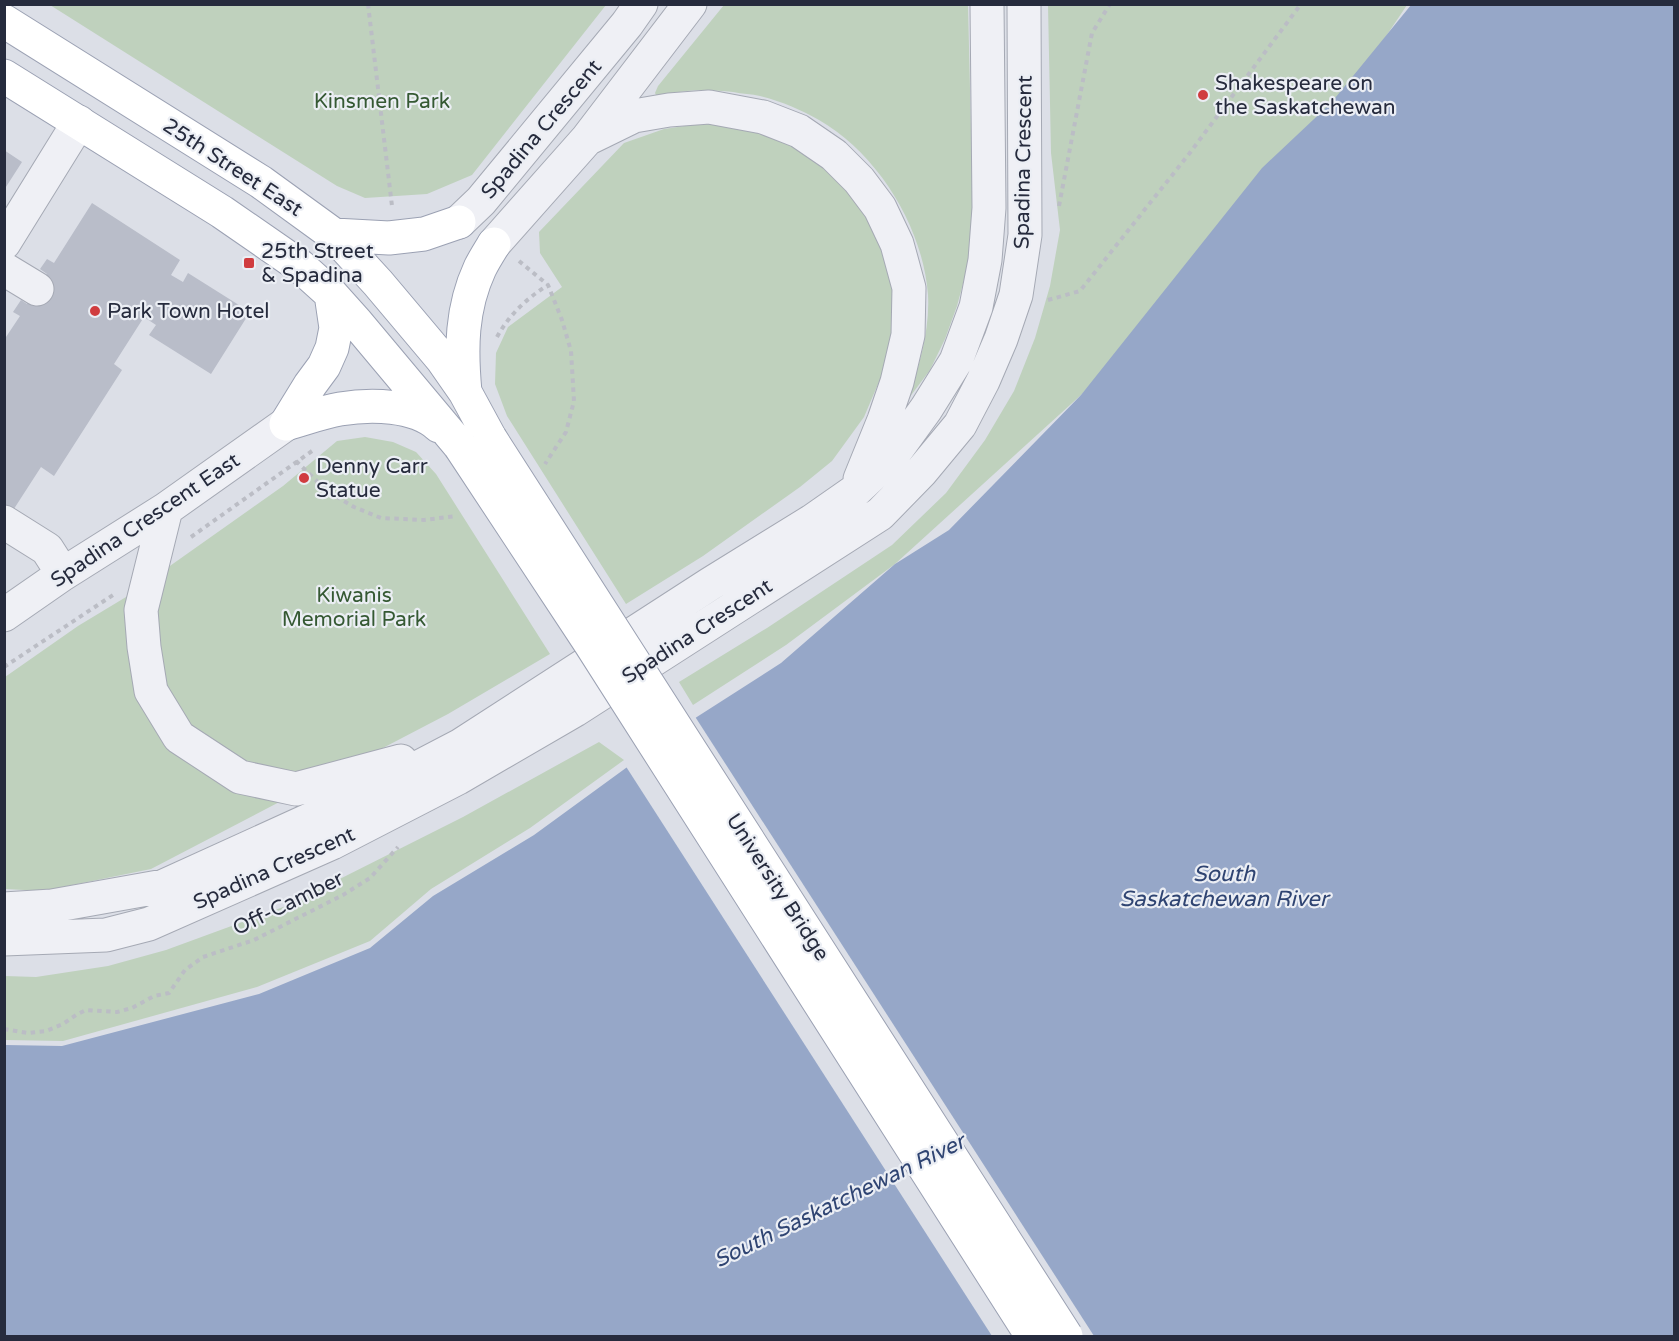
<svg xmlns="http://www.w3.org/2000/svg" width="1679" height="1341" font-family="'Varela Round',sans-serif">
	<rect width="100%" height="100%" fill="#dcdfe7"/>
	<!-- green -->
	<path fill="#bfd1bd" d="M50 5 606 4V5L472 175 427 194 365 198 337 186Z
		M724 5H968L973 214 968 265 957 306 945 339 930 370 909 398C919 365 930 330 928 295 923 227 878 154 819 120 802 110 780 101 760 96 752 94 742 94 733 92 707 89 683 89 657 97L655 93 658 86Z
		M1048 5H1407L1329 121 1203 258 1081 395 895 564 786 645 693 705 679 682 767 628 892 545 946 493 985 440 1014 391 1035 338 1050 286 1060 230 1051 153Z
		M705 123 750 127 785 140 820 160 864 209 880 240 893 281 895 324 890 356 864 417 832 461 800 487 703 556 626 604 507 416 495 384 496 353 508 327 562 287 540 253 539 232 624 143 664 129Z
		M365 437 393 442 416 452 436 474 550 654 448 714 151 869 43 891 5 889V677L78 626 126 597 283 486 337 441Z
		M599 742 624 760 530 828 431 889 370 941 257 987 63 1041 5 1040V976L36 977 108 966 166 950 286 906 463 817Z"/>
	<!-- water -->
	<path fill="#96a7c8" d="M1411 5H1674V1336H5V1045L62 1046 259 994 370 948 433 896 534 835 689 722 781 663 895 564 949 530 1081 395 1262 168 1331 103Z"/>
	<!-- pier -->
	<path fill="#dcdfe7" d="M694 715 1094 1336H992L625 765Z"/>
	<!-- building -->
	<path fill="#b9bdc9" d="M4 150 22 162 4 190Z
		M92 203 180 260 171 275 183 282 188 273 250 312 211 374 149 335 156 325 144 317 114 364 122 370 54 476 41 467 10 515 4 511V340L20 316 13 312 21 300 27 304 47 274 40 269 47 259 54 263Z"/>
	<g fill="none" stroke-linecap="round" stroke-linejoin="round">
		<defs>
			<path id="minor" d="M587 139 634 116 669 110 709 107 763 117 799 131 834 155 859 180 880 208 897 244 909 288 908 335 897 382 884 420 860 479
				M459 222 481 201 627 24 641 4
				M4 243 79 122
				M494 244 587 139 690 4
				M4 269 37 289
				M166 509 141 610 144 647 151 691 179 737 240 777 296 789 401 761
				M4 522 47 549 63 574
				M4 615 63 574 166 509 286 424
				M4 909 52 906 164 886 375 790 461 745 710 584 812 521 855 491 892 456 926 409 956 361 976 307 985 260 989 208 987 4
				M4 939 106 935 149 924 332 843 458 778 575 710 880 514 921 472 960 425 983 381 1001 339 1016 295 1025 235 1024 4"/>
			<path id="major" d="M4 21 261 182 334 235 378 283 442 359 465 392 490 438
				M4 76 222 212 300 266 331 294 357 323 460 446
				M334 235 389 238 424 234 459 222
				M465 392C461 349 461 309 480 268 484 260 489 252 494 244
				M286 424C304 419 322 412 340 409 370 404 415 404 439 426
				M286 424 310 385 324 366 332 348 336 328 331 294"/>
		</defs>
		<!-- minor casing -->
		<use href="#minor" stroke="#a5a9b4" stroke-width="35"/>
		<!-- major casing -->
		<use href="#major" stroke="#9ba1b3" stroke-width="35"/>
		<!-- path -->
		<path stroke="#bbbdc5" stroke-width="4" stroke-dasharray="4.5 4.5" stroke-linecap="butt" d="M368 4 392 206
			M1059 206 1092 33 1110 4
			M519 261 548 285 562 320 571 351 574 401 566 432 545 464
			M1048 300 1080 291 1189 154 1301 4
			M497 337C509 315 527 298 548 285
			M296 461 327 491 354 507 381 518 424 520 456 516
			M191 537 312 451
			M4 667 113 595
			M4 1029 28 1033 46 1031 63 1024 76 1015 86 1010 117 1012 132 1008 154 996 169 993 185 970 203 957 254 940 343 895 370 878 398 847"/>
		<!-- minor -->
		<use href="#minor" stroke="#eff0f5" stroke-width="33"/>
		<!-- major -->
		<use href="#major" stroke="#fff" stroke-width="33"/>
		<defs>
			<path id="major-bridge" d="M490 438 1066 1336
				M460 446 590 643 1032 1336"/>
		</defs>
		<!-- major-bridge casing -->
		<use href="#major-bridge" stroke="#9ba1b3" stroke-width="35" stroke-linecap="butt"/>
		<!-- major-bridge -->
		<use href="#major-bridge" stroke="#fff" stroke-width="33"/>
	</g>
	<!-- markers -->
	<g fill="#d03c3f" stroke="#ebeef4" stroke-width="2">
		<circle cx="1203" cy="95" r="6"/>
		<rect x="243" y="257" width="12" height="12" rx="3"/>
		<circle cx="95" cy="311" r="6"/>
		<circle cx="304" cy="478" r="6"/>
	</g>
	<g text-anchor="middle" stroke-width="4.5" stroke-linejoin="round" paint-order="stroke">
		<!-- poi labels -->
		<g font-size="21" fill="#262b3d" stroke="#ebeef4" text-anchor="start">
			<text x="1215" y="90">Shakespeare on<tspan x="1215" dy="24">the Saskatchewan</tspan></text>
			<text x="261" y="258">25th Street<tspan x="261" dy="24">&amp; Spadina</tspan></text>
			<text x="107" y="318">Park Town Hotel</text>
			<text x="316" y="473">Denny Carr<tspan x="316" dy="24">Statue</tspan></text>
		</g>
		<!-- park labels -->
		<g font-size="21" fill="#355933" stroke="#ebeef4">
			<text x="382" y="108">Kinsmen Park</text>
			<text x="354" y="602">Kiwanis<tspan x="354" dy="24">Memorial Park</tspan></text>
		</g>
		<!-- street labels -->
		<g font-size="21" fill="#262b3d" stroke="#ebeef4">
			<text transform="translate(541 129) rotate(-50)" y="7">Spadina Crescent</text>
			<text transform="translate(1023 162) rotate(-89)" y="7">Spadina Crescent</text>
			<text transform="translate(233 167) rotate(33)" y="7">25th Street East</text>
			<text transform="translate(145 520) rotate(-34)" y="7">Spadina Crescent East</text>
			<text transform="translate(697 631) rotate(-33)" y="7">Spadina Crescent</text>
			<text transform="translate(274 868) rotate(-24)" y="7">Spadina Crescent</text>
			<text transform="translate(778 887) rotate(57)" y="7">University Bridge</text>
			<text transform="translate(288 903) rotate(-26)" y="7">Off-Camber</text>
		</g>
		<!-- water labels -->
		<g font-size="22" font-style="italic" fill="#2f4472" stroke="#ebeef4">
			<text x="1224" y="881">South<tspan x="1224" dy="25">Saskatchewan River</tspan></text>
			<text transform="translate(839 1200) rotate(-26)" y="8">South Saskatchewan River</text>
		</g>
	</g>
	<!-- border -->
	<rect width="1679" height="1341" fill="none" stroke="#262b3d" stroke-width="12"/>
</svg>
